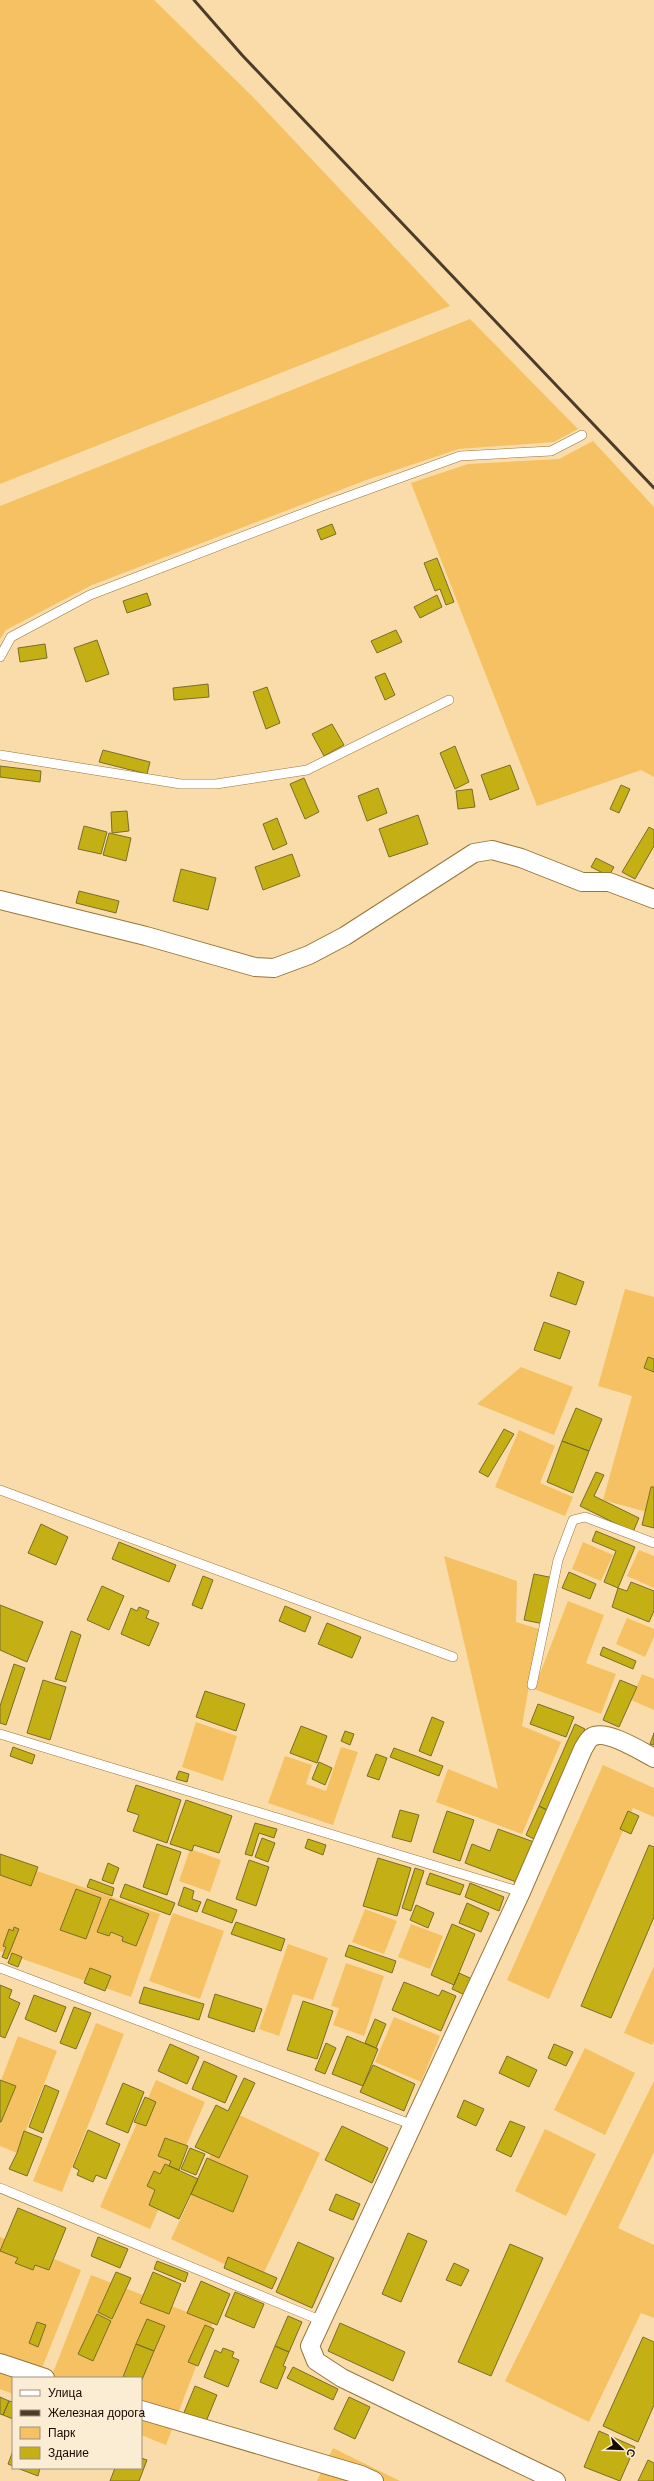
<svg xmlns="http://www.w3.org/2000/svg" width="654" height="2481" font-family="Helvetica,sans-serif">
	<rect width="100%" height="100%" fill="#fadcab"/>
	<!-- green -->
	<path fill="#f5c162" d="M0 0H154L254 98 450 306 0 484Z
		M470 319 578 429 554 442 459 449 369 479 92 585 6 630 0 639V506Z
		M593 441 654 507V777L641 770 537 806 411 483 468 464 559 459Z
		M625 1289 654 1297V1514L603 1500 632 1396 598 1386Z
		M521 1367 573 1387 554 1435 477 1404Z
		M519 1430 555 1446 540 1483 573 1497 565 1516 495 1487Z
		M583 1542 613 1555 601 1581 572 1569Z
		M639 1550 654 1556V1588L627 1576Z
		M444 1556 517 1581 516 1622 539 1629 522 1726 561 1742 522 1834 436 1802 448 1769 498 1789Z
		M568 1601 604 1615 586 1663 616 1674 601 1714 534 1689Z
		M627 1618 654 1629V1637L645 1657 616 1644Z
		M642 1674 654 1679V1710L631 1700Z
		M196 1722 237 1736 223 1781 182 1767Z
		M341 1747 358 1752 333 1825 268 1803 285 1756 312 1765 306 1784 326 1791Z
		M603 1765 654 1788V1817L633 1808 549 1999 507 1980Z
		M190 1849 221 1860 210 1892 179 1881Z
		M0 1858 160 1914 131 1997 0 1951Z
		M365 1909 397 1921 384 1954 352 1942Z
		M173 1913 224 1931 200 1999 149 1981Z
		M411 1924 443 1936 430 1969 398 1957Z
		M288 1944 328 1958 313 2000 293 1994 279 2036 259 2029Z
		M346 1963 384 1976 364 2036 333 2025 339 2008 331 2006Z
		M654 1966V2042L652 2045 624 2033Z
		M394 2017 440 2036 421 2082 375 2062Z
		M96 2023 124 2034 62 2192 33 2181Z
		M18 2036 57 2051 17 2153 0 2146V2083Z
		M585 2048 635 2073 605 2135 554 2110Z
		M156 2080 205 2102 150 2229 100 2207Z
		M654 2081V2152L618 2228 654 2245V2318L641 2313 589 2422 505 2381Z
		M231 2111 320 2153 260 2281 171 2239Z
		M545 2129 596 2154 566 2216 515 2191Z
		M0 2237 81 2270 38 2378H13V2394L0 2389Z
		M91 2275 213 2322 166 2445 141 2435V2378H51Z
		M333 2448 400 2481H317Z"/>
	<!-- building -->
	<path fill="#c4af14" stroke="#796e29" d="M332 524 336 534 321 540 317 530Z
		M437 558 454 602 446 605 440 589 435 591 424 563Z
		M147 593 151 605 127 613 123 601Z
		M437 595 442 607 420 618 414 607Z
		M396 630 402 642 377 653 371 641Z
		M97 640 109 674 86 682 74 648Z
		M45 644 47 658 20 662 18 648Z
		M385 673 395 695 385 700 375 677Z
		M208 684 209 697 174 700 173 688Z
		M267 687 280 723 266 729 253 692Z
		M332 724 344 745 324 756 312 734Z
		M455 746 469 782 455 789 440 753Z
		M103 750 150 762 147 774 99 762Z
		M510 765 519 789 490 800 481 775Z
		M0 766 41 771 40 782 0 777Z
		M304 778 319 812 305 819 290 784Z
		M621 785 630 789 619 813 610 809Z
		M378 788 387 813 367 821 358 796Z
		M472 789 475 807 458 809 456 791Z
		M127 811 129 831 112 833 111 812Z
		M418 815 428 844 389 857 379 829Z
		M277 818 287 844 273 850 263 824Z
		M84 826 107 832 101 854 78 849Z
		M649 827 654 830V846L635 879 622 872Z
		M109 833 131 838 126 861 103 855Z
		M292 854 300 876 263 890 255 867Z
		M596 858 614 867 609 876 591 867Z
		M181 869 216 878 208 910 173 901Z
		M79 891 119 901 116 913 76 903Z
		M558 1272 584 1282 576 1305 550 1296Z
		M544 1322 570 1331 560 1359 534 1350Z
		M648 1357 654 1359V1372L644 1368Z
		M576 1408 602 1419 589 1451 562 1441Z
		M504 1429 514 1434 488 1477 479 1472Z
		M562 1441 589 1451 573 1493 547 1482Z
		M596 1472 604 1475 594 1496 639 1518 633 1532 580 1506Z
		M651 1487H654V1528L642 1525Z
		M41 1524 68 1537 56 1565 28 1553Z
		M596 1531 635 1547 618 1588 604 1582 616 1551 592 1541Z
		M119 1542 176 1565 169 1582 112 1559Z
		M569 1572 596 1584 590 1599 562 1588Z
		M534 1574 554 1578 544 1624 524 1620Z
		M203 1576 213 1580 202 1609 192 1605Z
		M631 1582 654 1591V1611L649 1622 612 1607 618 1588 627 1591Z
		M102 1586 124 1596 109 1630 87 1620Z
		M0 1605 43 1622 27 1662 0 1650Z
		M285 1606 311 1617 305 1632 279 1621Z
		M139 1607 149 1611 146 1618 159 1623 149 1646 121 1634 131 1608 137 1611Z
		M327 1623 361 1637 352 1658 318 1644Z
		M71 1631 81 1635 66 1682 55 1679Z
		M603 1647 636 1661 633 1669 600 1655Z
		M14 1664 25 1668 6 1725 0 1723V1706Z
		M43 1680 66 1687 50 1740 27 1733Z
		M620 1680 637 1687 619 1727 603 1720Z
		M205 1691 245 1704 236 1731 196 1717Z
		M538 1704 574 1717 566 1737 530 1724Z
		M432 1717 444 1722 431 1756 419 1751Z
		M575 1724 585 1729 549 1811 539 1806Z
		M301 1726 327 1736 317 1763 290 1753Z
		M345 1731 354 1734 350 1745 341 1741Z
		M654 1733V1745L650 1744Z
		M13 1747 35 1755 32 1764 10 1756Z
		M394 1748 443 1766 439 1776 390 1757Z
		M376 1754 387 1758 379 1780 367 1776Z
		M319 1762 332 1768 325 1785 312 1779Z
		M179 1771 189 1774 187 1782 176 1779Z
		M136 1785 181 1800 167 1843 133 1831 139 1815 127 1811Z
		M186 1800 232 1816 219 1853 194 1845 192 1851 170 1844Z
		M539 1806 549 1811 536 1840 526 1835Z
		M400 1810 419 1815 411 1842 392 1837Z
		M447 1811 474 1820 460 1861 433 1852Z
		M628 1811 639 1816 631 1834 620 1829Z
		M255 1823 277 1829 274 1838 259 1833 252 1856 245 1854Z
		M498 1829 534 1842 519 1883 465 1863 472 1844 490 1851Z
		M262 1838 275 1843 268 1862 255 1857Z
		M308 1839 326 1845 323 1855 305 1848Z
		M157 1844 181 1852 167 1895 143 1887Z
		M649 1845 654 1847V1917L611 2018 581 2006Z
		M0 1854 38 1867 31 1886 0 1875Z
		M378 1858 411 1868 397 1916 363 1906Z
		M249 1860 269 1867 256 1906 236 1899Z
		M108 1863 119 1868 113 1884 102 1880Z
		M415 1868 424 1871 411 1911 402 1908Z
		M430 1873 464 1885 460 1895 426 1884Z
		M90 1879 114 1888 112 1896 87 1887Z
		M470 1883 504 1897 499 1911 465 1897Z
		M125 1884 175 1903 170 1915 120 1897Z
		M184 1887 194 1891 192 1899 201 1902 197 1912 178 1905Z
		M76 1889 101 1898 86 1939 60 1930Z
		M110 1899 149 1914 136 1946 122 1941 123 1937 111 1932 109 1936 97 1932Z
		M207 1899 237 1910 232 1923 202 1912Z
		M467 1903 489 1913 481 1932 459 1923Z
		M416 1905 434 1913 428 1928 410 1920Z
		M236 1922 285 1939 281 1951 231 1934Z
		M452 1924 475 1934 454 1985 431 1975Z
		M14 1927 19 1929 7 1959 2 1957 6 1947 3 1946 9 1929 13 1931Z
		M349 1945 396 1961 392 1973 345 1956Z
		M12 1953 22 1957 18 1967 8 1963Z
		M90 1968 111 1976 105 1991 84 1983Z
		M459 1973 472 1979 465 1995 452 1989Z
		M404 1982 439 1996 442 1990 456 1996 441 2031 392 2010Z
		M0 1985 12 1990 9 1998 20 2003 5 2038 0 2036Z
		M144 1987 204 2004 199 2020 139 2003Z
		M215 1994 262 2009 254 2032 208 2017Z
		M34 1995 66 2007 56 2032 25 2019Z
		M303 2001 333 2011 317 2059 287 2050Z
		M74 2007 91 2013 76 2049 60 2043Z
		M375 2019 386 2024 376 2048 365 2043Z
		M347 2036 378 2049 363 2086 332 2074Z
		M326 2043 336 2048 325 2074 315 2070Z
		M170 2044 199 2057 187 2084 158 2071Z
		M554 2044 573 2052 566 2066 548 2058Z
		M507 2056 537 2070 529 2087 499 2073Z
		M204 2061 237 2076 225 2103 192 2089Z
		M373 2065 415 2084 404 2111 360 2092Z
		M244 2078 255 2083 219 2158 195 2147 216 2105 228 2111Z
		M0 2080 16 2086 1 2122H0Z
		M123 2083 144 2092 128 2133 106 2124Z
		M45 2085 59 2091 43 2133 29 2127Z
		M145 2097 156 2102 146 2126 134 2122Z
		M464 2100 484 2109 476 2126 457 2117Z
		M510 2121 525 2127 511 2157 496 2150Z
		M342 2126 388 2148 372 2183 325 2160Z
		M88 2130 120 2144 106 2179 96 2175 93 2182 77 2175 79 2170 73 2167Z
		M24 2131 42 2138 27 2176 9 2169 17 2153Z
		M165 2138 188 2146 179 2170 169 2166 171 2161 158 2156Z
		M190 2148 205 2154 196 2175 181 2169Z
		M207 2158 248 2176 233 2212 191 2194Z
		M165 2164 198 2179 179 2219 149 2205 155 2190 147 2186 154 2171 160 2174Z
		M336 2194 360 2204 353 2220 329 2210Z
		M18 2208 66 2228 49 2270 35 2265 33 2270 15 2263 18 2258 0 2251Z
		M408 2233 427 2241 401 2302 382 2294Z
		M98 2237 128 2249 120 2268 91 2256Z
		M298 2242 334 2258 312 2308 276 2292Z
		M510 2244 543 2258 491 2376 458 2362Z
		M228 2257 277 2278 272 2289 224 2268Z
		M157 2261 188 2273 185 2282 154 2269Z
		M454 2263 469 2270 461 2286 446 2280Z
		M116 2272 131 2278 112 2319 98 2312Z
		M153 2272 181 2284 169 2314 140 2303Z
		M201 2281 230 2294 217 2325 187 2313Z
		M235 2292 264 2304 254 2328 225 2316Z
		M97 2314 111 2321 93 2361 78 2354Z
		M288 2316 302 2322 289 2352 275 2346Z
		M147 2319 165 2326 154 2351 136 2344Z
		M37 2322 46 2325 38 2347 29 2343Z
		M340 2323 405 2352 393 2381 328 2351Z
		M205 2325 214 2329 198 2366 188 2362Z
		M643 2337 654 2342V2405L638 2442 603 2426Z
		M136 2344 154 2351 141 2382V2378L123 2377Z
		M275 2346 289 2352 283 2366 286 2367 277 2389 260 2382Z
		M223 2348 234 2352 232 2357 239 2360 228 2387 204 2377 215 2350 221 2353Z
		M293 2367 338 2389 333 2400 287 2378Z
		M195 2386 217 2395 205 2424 183 2415Z
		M0 2397 9 2401 3 2415 0 2414Z
		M349 2397 370 2407 355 2439 334 2429Z
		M9 2401 13 2402V2419L3 2415Z
		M599 2431 635 2447 620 2481 584 2467Z
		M13 2451V2466L8 2464Z
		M141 2458 147 2460 139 2481H110L115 2468H141Z
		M648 2460 654 2463V2481H638Z
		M17 2468H40L38 2476Z"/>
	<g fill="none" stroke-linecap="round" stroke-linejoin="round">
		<defs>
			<path id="service" d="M0 657 11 637 90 595 325 505 460 456 551 451 582 435
				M0 755 181 784H216L307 770 449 700
				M0 1490 453 1657
				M532 1685 558 1560 573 1520 585 1517 654 1543
				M0 1734 521 1892
				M0 1968 413 2125
				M0 2188 322 2321"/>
			<path id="minor" d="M0 900 146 936 255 967 274 968 309 955 345 936 474 853 492 850 521 858 582 882H609L654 899
				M0 2363 45 2378
				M141 2410 361 2475 374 2481
				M556 2481 342 2378 316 2361 310 2346 521 1892 583 1749C585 1746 588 1739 592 1737 606 1729 641 1751 654 1758"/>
		</defs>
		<!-- service casing -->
		<use href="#service" stroke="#977639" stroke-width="10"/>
		<!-- minor casing -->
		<use href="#minor" stroke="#977639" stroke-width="20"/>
		<!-- service -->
		<use href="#service" stroke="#fff" stroke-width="9"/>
		<!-- minor -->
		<use href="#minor" stroke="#fff" stroke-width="18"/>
		<!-- rail -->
		<path stroke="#4e3c2a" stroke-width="3" d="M194 0 242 55 654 488"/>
	</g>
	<!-- legend -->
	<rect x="12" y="2377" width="130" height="92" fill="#fbecd4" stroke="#9f917f"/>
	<rect x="20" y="2390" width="20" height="6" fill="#ffffff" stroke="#9f917f"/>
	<text x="48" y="2397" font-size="12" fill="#160900">Улица</text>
	<rect x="20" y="2410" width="20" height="6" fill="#4e3c2a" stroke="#9f917f"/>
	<text x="48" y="2417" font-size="12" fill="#160900">Железная дорога</text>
	<rect x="20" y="2427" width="20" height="12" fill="#f5c162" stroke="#9f917f"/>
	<text x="48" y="2437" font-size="12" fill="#160900">Парк</text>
	<rect x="20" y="2447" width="20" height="12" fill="#c4af14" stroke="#9f917f"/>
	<text x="48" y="2457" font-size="12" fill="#160900">Здание</text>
	<!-- north arrow -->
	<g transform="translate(622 2449) rotate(113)" stroke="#fbecd4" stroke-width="3" paint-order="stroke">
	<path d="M0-3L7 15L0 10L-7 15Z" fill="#160900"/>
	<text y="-6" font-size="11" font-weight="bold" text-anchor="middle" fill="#160900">С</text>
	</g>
</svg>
